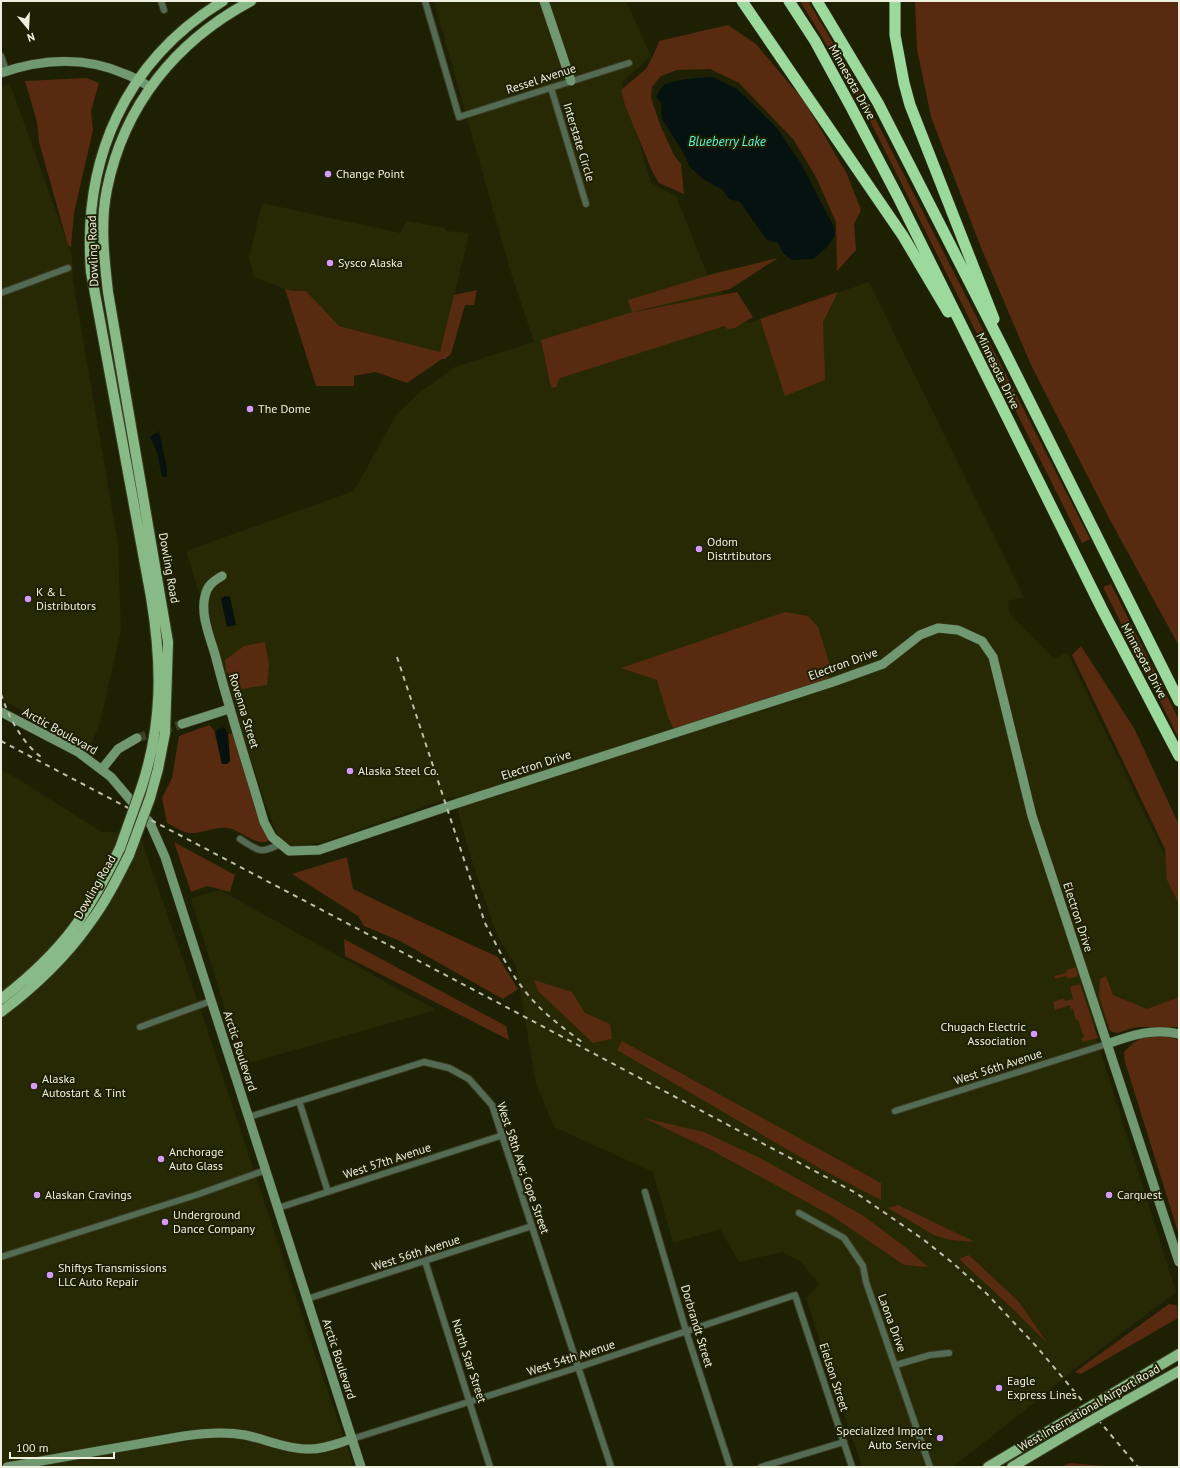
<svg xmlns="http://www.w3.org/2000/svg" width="1180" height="1468" font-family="'PT Sans',sans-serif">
	<rect width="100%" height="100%" fill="#1e2004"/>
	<!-- built -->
	<path fill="#272904" d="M434 1H626L651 56 622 82 651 183 676 196 707 274 749 323 869 282 1024 597 1008 601 1010 615 1054 659 1067 652 1179 885V1001L1093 1028 1176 1292 1081 1364 1014 1419 952 1467H862L806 1299 819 1284 800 1261 783 1252 739 1262 720 1229 673 1243 653 1172 554 1127 536 1084 516 966 498 938 476 874 463 831 455 796 324 842 296 847 285 843 277 835 258 782 186 551 354 491 396 415 419 393 455 367 534 342 510 270Z
		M10 84 72 256 73 281 118 544 121 630 100 723 91 744 1 700V87Z
		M262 203 400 233 407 221 445 228 446 231 469 233 441 353 336 325 298 294 254 277 249 257Z
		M1 770 18 779 102 832 139 833 202 1014 307 1331 354 1467H1Z
		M220 890 436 1010 242 1065 191 898Z"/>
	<!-- green -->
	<path fill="#582a0f" d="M800 1H808L856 81 1090 539 1082 543 866 113 822 37Z
		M915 1H1179V646L1109 518 1031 365 980 245 931 117 917 49Z
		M728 25 756 44 804 101 847 174 861 210 854 224 856 250 837 271 836 222 816 177 793 139 739 83 710 69 677 70 661 76 652 87 651 98 661 127 674 155 681 164 684 194 659 183 652 171 625 105 621 90 646 69 654 54 659 41Z
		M87 78 99 83 91 111 93 130 74 213 71 247 68 245 39 142 37 122 25 81Z
		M778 258 730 289 632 312 628 300 716 273Z
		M285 289 292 291H306L339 326 440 352 454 295 477 290 474 305H465L451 354 445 359H442L407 383 376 372 354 376V386H316Z
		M737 292 753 317 735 328 727 329 725 326 560 378 556 387 551 388 541 340 629 313Z
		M838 292 823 322 825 380 785 396 760 319Z
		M1111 584 1179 720V739L1103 587Z
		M785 612 808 616 818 627 832 672 824 682 674 730 668 717 657 680 621 668Z
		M265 642 269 665 267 685 242 689 226 671 225 660 244 646Z
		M1081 646 1134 728 1179 825V904L1167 880 1165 849 1072 655Z
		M209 725 214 730 222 764 230 761 228 734 233 733 269 840C259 849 240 829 227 828 215 826 202 834 190 833 183 833 174 826 167 823L162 798 172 778 179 736Z
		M174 842 235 875 230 892 207 886 191 892Z
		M347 857 353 889 417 920 498 957 518 989 503 999 400 941 364 926 358 916 292 874Z
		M344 939 506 1026 509 1040 345 956Z
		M1076 967 1078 976 1068 979 1066 976 1055 979 1054 976 1066 973 1067 970Z
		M1106 976 1113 995 1147 1009 1179 997V1027H1136L1117 1033 1110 1031 1099 996 1100 979Z
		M534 980 572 992 585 1013 610 1024 612 1039 593 1043 538 991Z
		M1080 984 1098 1038 1083 1042 1081 1039 1084 1037 1078 1020H1076L1073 1009H1071L1070 1005 1055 1010 1053 1002 1064 998 1065 1001 1073 999 1070 987Z
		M1152 1035 1168 1037 1179 1040V1235L1125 1062 1124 1052C1135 1041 1137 1039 1152 1035Z
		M622 1041 881 1183V1200L819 1168 617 1050Z
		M644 1118 704 1132 760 1158 862 1215 904 1246 928 1267 904 1265 832 1216 794 1195 709 1149Z
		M898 1205 969 1239 974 1242 950 1240 934 1235 888 1208Z
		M969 1255 1019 1302 1048 1344 1012 1308 959 1259Z
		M1169 1304 1177 1305 1178 1318 1081 1374 1075 1372Z
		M1070 1463 1113 1467H1062Z"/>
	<!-- water -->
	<path fill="#05120f" d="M713 77 737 89 777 128 803 167 834 227 835 235 828 246 813 259 792 260 783 253 778 243 767 240 740 202 729 199 723 190 703 179 690 167 683 152 662 119 661 103 656 96C658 94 659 90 661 88 670 78 700 78 713 77Z
		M159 431 167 469V477H162L157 452 150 437Z
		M225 596 230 597 236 625 227 627 221 599Z
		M224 727 228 734 230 761 227 764H222L216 735 217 730Z"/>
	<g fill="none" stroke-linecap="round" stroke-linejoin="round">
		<!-- secondary-tunnel -->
		<path stroke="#3d3f25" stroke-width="9" stroke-dasharray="9 4.5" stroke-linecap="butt" d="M137 738 182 724"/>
		<defs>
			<path id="street" d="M161 1 164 10
				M425 1 459 117 629 63
				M1 56 6 71
				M551 88 586 204
				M1 293 68 268
				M240 839C258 850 259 855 280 844
				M140 1027 211 1001
				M299 1101 328 1192
				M895 1111 1107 1044
				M249 1117 424 1062 449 1068 469 1079 492 1105 611 1467
				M645 1192 686 1331 730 1467
				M278 1208 503 1135
				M799 1213 844 1238 863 1266 866 1282 930 1467
				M1 1257 196 1195 266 1170
				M425 1261 490 1467
				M307 1299 532 1226
				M896 1365 930 1355 949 1353
				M352 1439 579 1367 795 1295 852 1467
				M761 1467 844 1442"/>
			<path id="secondary" d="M544 1 571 81
				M1 73C41 59 85 56 125 74 134 77 142 82 150 87
				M222 576C214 581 207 585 205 596 200 616 211 639 216 658 230 713 248 767 264 822L272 837 289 851 319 850 452 805 833 682 883 664 920 635 938 628 958 630 982 641 993 657 1032 816 1179 1262
				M1 712 78 752 111 777 150 823 165 857 361 1467
				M182 724 229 709
				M102 769 118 749 137 738
				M1107 1044C1132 1035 1153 1028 1179 1034
				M7 1467 184 1436C204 1433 224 1431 245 1435 265 1439 286 1449 307 1449 322 1450 338 1443 352 1439"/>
			<path id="primary" d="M141 789C163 723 162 664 151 597L91 272C82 159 125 61 223 1
				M150 798 158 769 165 733 168 642 108 292C104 258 100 222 107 189 124 105 176 41 251 1
				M1 999C27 979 52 956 72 930 91 905 106 877 120 848
				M1 1012C34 987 65 958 89 924 105 903 117 879 129 855
				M1105 1398 1179 1354
				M1113 1408 1179 1371
				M988 1467 1062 1423
				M1012 1467 1071 1432"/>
			<path id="highway" d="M742 1 903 236 948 312
				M789 1 815 41 851 107 898 197 1102 609 1179 756
				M817 1 878 103 1003 348 1179 701
				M895 1V35L904 83 910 105 994 319"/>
		</defs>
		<!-- street casing -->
		<use href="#street" stroke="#3b3d23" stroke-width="8"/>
		<!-- secondary casing -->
		<use href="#secondary" stroke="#3b3d23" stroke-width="10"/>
		<!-- primary casing -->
		<use href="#primary" stroke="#3b3d23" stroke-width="12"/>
		<!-- highway casing -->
		<use href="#highway" stroke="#3b3d23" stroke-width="12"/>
		<!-- street -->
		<use href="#street" stroke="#536b53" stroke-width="6"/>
		<!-- secondary -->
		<use href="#secondary" stroke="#709871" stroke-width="9"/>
		<!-- primary -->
		<use href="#primary" stroke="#87ba87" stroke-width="10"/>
		<!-- highway -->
		<use href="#highway" stroke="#9bd99c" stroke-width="11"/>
		<!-- rail -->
		<path stroke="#bec0ac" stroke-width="2" stroke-dasharray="5 5" stroke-linecap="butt" d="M397 657 485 923C497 946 508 970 525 991 541 1012 562 1027 582 1042
			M1 694C9 718 23 745 44 759
			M1 741 510 1009 856 1193 924 1240 954 1264 987 1294 1036 1346 1138 1467"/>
		<defs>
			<path id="primary-bridge" d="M120 848 141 789
				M129 855 150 798
				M1062 1423 1105 1398
				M1071 1432 1113 1408"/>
		</defs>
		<!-- primary-bridge casing -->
		<use href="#primary-bridge" stroke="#3b3d23" stroke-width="12" stroke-linecap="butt"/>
		<!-- primary-bridge -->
		<use href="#primary-bridge" stroke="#87ba87" stroke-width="10"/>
	</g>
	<!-- markers -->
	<g fill="#d59bfa" stroke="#1e2004" stroke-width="1.5">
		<circle cx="328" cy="174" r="4"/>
		<circle cx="330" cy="263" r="4"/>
		<circle cx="250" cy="409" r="4"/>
		<circle cx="699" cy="549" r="4"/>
		<circle cx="28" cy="599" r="4"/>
		<circle cx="350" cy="771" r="4"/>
		<circle cx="1034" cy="1034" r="4"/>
		<circle cx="34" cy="1086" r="4"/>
		<circle cx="161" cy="1159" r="4"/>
		<circle cx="37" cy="1195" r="4"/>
		<circle cx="1109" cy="1195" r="4"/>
		<circle cx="165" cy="1222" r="4"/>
		<circle cx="50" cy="1275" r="4"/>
		<circle cx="999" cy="1388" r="4"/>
		<circle cx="940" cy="1438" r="4"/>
	</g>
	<g text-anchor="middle" stroke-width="4" stroke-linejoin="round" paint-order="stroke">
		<!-- street labels -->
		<g font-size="12" fill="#eef0df" stroke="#1e2004">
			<text transform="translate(541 79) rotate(-18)" y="4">Ressel Avenue</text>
			<text transform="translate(852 82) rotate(61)" y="4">Minnesota Drive</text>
			<text transform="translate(579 142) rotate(73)" y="4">Interstate Circle</text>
			<text transform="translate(93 251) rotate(-92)" y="4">Dowling Road</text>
			<text transform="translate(998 371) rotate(64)" y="4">Minnesota Drive</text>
			<text transform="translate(169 568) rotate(80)" y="4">Dowling Road</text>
			<text transform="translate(1144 661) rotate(62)" y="4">Minnesota Drive</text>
			<text transform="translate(843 664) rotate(-20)" y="4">Electron Drive</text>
			<text transform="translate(244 711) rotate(73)" y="4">Rovenna Street</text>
			<text transform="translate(60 731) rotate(29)" y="4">Arctic Boulevard</text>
			<text transform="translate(536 765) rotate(-18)" y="4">Electron Drive</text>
			<text transform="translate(95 887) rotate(-60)" y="4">Dowling Road</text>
			<text transform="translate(1078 917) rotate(72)" y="4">Electron Drive</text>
			<text transform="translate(240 1051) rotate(72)" y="4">Arctic Boulevard</text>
			<text transform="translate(998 1067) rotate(-18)" y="4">West 56th Avenue</text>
			<text transform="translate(387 1161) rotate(-18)" y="4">West 57th Avenue</text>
			<text transform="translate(523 1168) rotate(71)" y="4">West 58th Ave; Cope Street</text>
			<text transform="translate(416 1253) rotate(-18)" y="4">West 56th Avenue</text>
			<text transform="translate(892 1323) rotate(70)" y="4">Laona Drive</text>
			<text transform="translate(697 1326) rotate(73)" y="4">Dorbrandt Street</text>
			<text transform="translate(571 1358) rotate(-18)" y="4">West 54th Avenue</text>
			<text transform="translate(339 1359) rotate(72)" y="4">Arctic Boulevard</text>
			<text transform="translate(469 1361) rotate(72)" y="4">North Star Street</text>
			<text transform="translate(834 1377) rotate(72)" y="4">Eielson Street</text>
			<text transform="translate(1089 1408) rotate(-30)" y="4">West International Airport Road</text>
		</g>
		<!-- poi labels -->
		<g font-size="12" fill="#eef0df" stroke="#1e2004" text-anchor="start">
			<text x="336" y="178">Change Point</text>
			<text x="338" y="267">Sysco Alaska</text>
			<text x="258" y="413">The Dome</text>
			<text x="707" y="546">Odom<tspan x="707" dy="14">Distrtibutors</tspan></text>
			<text x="36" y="596">K &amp; L<tspan x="36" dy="14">Distributors</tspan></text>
			<text x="358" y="775">Alaska Steel Co.</text>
			<text x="1026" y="1031" text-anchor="end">Chugach Electric<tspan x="1026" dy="14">Association</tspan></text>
			<text x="42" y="1083">Alaska<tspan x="42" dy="14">Autostart &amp; Tint</tspan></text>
			<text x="169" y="1156">Anchorage<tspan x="169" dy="14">Auto Glass</tspan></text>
			<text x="45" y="1199">Alaskan Cravings</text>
			<text x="1117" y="1199">Carquest</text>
			<text x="173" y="1219">Underground<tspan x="173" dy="14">Dance Company</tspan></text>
			<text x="58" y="1272">Shiftys Transmissions<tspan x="58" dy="14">LLC Auto Repair</tspan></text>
			<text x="1007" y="1385">Eagle<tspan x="1007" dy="14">Express Lines</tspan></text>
			<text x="932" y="1435" text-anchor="end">Specialized Import<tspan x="932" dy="14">Auto Service</tspan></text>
		</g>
		<!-- water labels -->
		<g font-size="13" font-style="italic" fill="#5df5d6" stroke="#1e2004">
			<text x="727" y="146">Blueberry Lake</text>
		</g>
	</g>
	<!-- border -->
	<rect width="1180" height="1468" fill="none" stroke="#eef0df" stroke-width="4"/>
	<!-- north arrow -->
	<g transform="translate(28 28) rotate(162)" stroke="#1e2004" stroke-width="3" paint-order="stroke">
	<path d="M0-3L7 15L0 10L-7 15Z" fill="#eef0df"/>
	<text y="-6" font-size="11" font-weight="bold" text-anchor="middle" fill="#eef0df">N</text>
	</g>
	<!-- scale -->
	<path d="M10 1452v6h104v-6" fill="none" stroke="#eef0df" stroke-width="2"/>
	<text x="16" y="1452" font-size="12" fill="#eef0df" stroke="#1e2004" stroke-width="3" paint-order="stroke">100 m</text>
</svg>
